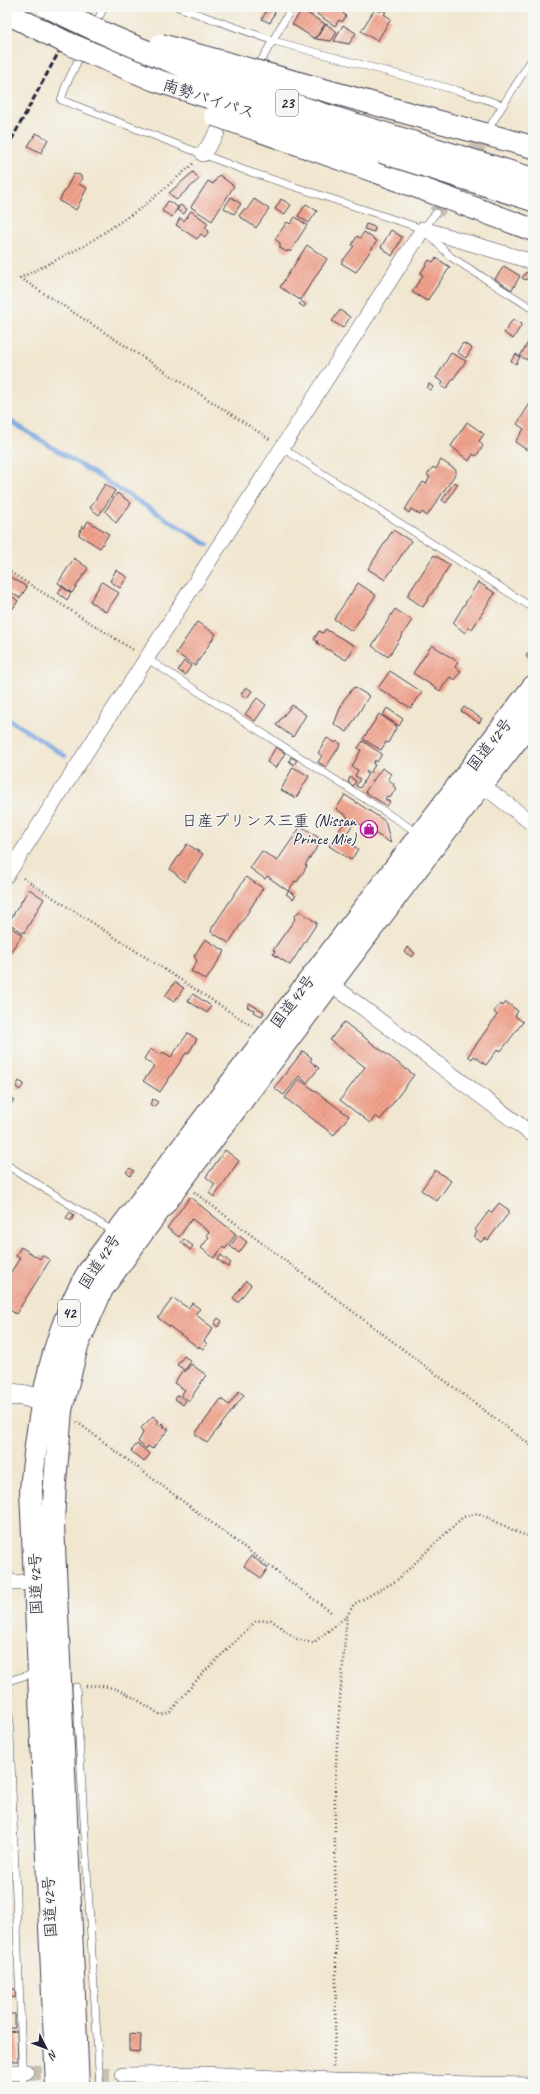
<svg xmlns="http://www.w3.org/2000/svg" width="540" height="2094" font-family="Caveat,'Klee One',sans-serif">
	<defs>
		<pattern id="building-hatch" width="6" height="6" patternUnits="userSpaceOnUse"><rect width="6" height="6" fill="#f1a18b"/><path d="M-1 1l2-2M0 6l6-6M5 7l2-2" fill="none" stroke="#ce8a79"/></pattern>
	</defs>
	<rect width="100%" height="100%" fill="#f6f6f2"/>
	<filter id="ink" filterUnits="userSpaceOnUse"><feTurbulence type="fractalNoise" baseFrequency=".025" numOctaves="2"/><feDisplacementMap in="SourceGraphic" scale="8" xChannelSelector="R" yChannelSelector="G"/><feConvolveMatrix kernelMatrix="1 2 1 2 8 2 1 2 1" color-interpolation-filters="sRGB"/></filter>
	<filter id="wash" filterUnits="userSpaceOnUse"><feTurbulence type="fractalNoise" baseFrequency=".012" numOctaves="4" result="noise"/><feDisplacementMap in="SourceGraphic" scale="16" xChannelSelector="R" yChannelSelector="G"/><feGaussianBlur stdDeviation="0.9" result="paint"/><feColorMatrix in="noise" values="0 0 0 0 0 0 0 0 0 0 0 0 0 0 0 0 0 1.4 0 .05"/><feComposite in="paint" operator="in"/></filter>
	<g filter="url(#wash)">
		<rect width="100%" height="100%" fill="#f1e6cf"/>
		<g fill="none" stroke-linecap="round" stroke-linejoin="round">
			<!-- stream -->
			<path stroke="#73a3dd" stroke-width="4.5" d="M7 419 208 545
				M7 718 65 756"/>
		</g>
		<g id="blocks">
			<!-- building -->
			<path fill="url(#building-hatch)" d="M300 7H315L312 14Z
				M322 7H347L343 13 346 16 342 22 339 20 335 26 317 14Z
				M268 8 275 12 270 23 262 19Z
				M375 9 380 12 382 10 386 12 384 14 391 19 377 41 361 31Z
				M302 10 325 24 315 39 292 24Z
				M326 24 337 32 331 41 316 39Z
				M343 25 356 33 349 44 334 41Z
				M36 133 48 139 41 153 28 146Z
				M193 172 199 179 176 200 169 193Z
				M74 174 80 175 82 178 79 184 87 188 76 210 59 201Z
				M219 175 234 186 212 221 191 207 208 181 213 184Z
				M231 197 241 204 234 214 224 208Z
				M254 199 269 209 256 228 239 216 244 209 246 211Z
				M281 199 291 205 284 215 275 209Z
				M168 201 178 207 172 217 162 211Z
				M306 204 317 211 309 223 298 216Z
				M180 205 187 209 184 214 177 210Z
				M191 211 208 223 205 228 209 231 205 237 201 234 197 239 176 225 180 218 184 221Z
				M295 217 307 225 290 252 288 250 287 252 280 248V243L275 239 287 222 290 224Z
				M366 224 375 227 374 232 364 229Z
				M391 230 402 237 392 256 381 247Z
				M364 232 377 241 356 272 341 263 354 246 352 245 357 236 360 238Z
				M307 245 327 259 300 300 280 287Z
				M436 258 450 267 427 301 412 292 423 275 420 274 429 260 433 262Z
				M504 266 520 276 512 290 495 279Z
				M526 272 530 274 526 280 522 278Z
				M301 301 306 305 304 307 299 304Z
				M340 310 350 317 343 328 332 321Z
				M513 319 522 324 513 339 504 333Z
				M533 334V363L520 356Z
				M463 343 472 348 466 358 457 352Z
				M451 353 466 361 446 389 441 386 443 382 436 378Z
				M516 354 520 357 516 364 511 361Z
				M429 384 433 387 431 390 427 388Z
				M531 402 533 403V441L527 450 515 442 524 429 517 424Z
				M467 422 484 434 479 441 483 446 476 456 473 454 469 461 451 446Z
				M441 460 456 470V473L427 516 422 512 420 515 411 509 409 513 405 510 409 503 423 482 426 484 430 477 427 475 433 467 436 469Z
				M454 482 458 484 446 503 442 500Z
				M105 484 115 491 99 515 90 508Z
				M117 493 131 503 116 523 105 511Z
				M88 521 109 534 100 548 79 535 82 526 84 528Z
				M393 530 411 541 385 580 368 569Z
				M434 555 450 565 423 607 407 596Z
				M74 558 88 568 72 593 58 583Z
				M116 570 127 577 120 588 110 581Z
				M9 576 27 587 20 598 7 590Z
				M102 582 119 593 106 612 90 601Z
				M478 582 495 593 472 629 469 627 465 633 453 623Z
				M358 583 376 595 352 631 334 619Z
				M62 587 71 593 67 600 58 593Z
				M7 593 18 601 9 614 7 612Z
				M395 609 412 620 388 657 372 646Z
				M197 622 216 634 195 666 176 653Z
				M325 629 355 646 346 660 317 643 318 642 314 639 319 631 323 633Z
				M432 645 458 662 455 667 461 671 455 680 450 677 440 691 413 673Z
				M529 652 533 654V662L526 656Z
				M184 661 191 666 185 675 178 670Z
				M390 671 422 692 411 708 378 688Z
				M246 687 252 691 247 698 241 694Z
				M354 687 369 696 347 732 334 724 343 701Z
				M257 698 266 705 255 721 245 714Z
				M292 705 306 715 293 737 276 725Z
				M464 707 482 719 479 723 461 711Z
				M387 708 403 719 399 726 383 715Z
				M379 714 397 726 388 743 386 742 381 750 363 739Z
				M327 738 336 743 337 741 341 744 326 767 318 762 322 756 318 753Z
				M363 741 382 754 377 762 375 760 373 764 375 765 370 773 367 771 366 773 368 774 360 788 356 786 360 779 355 776 358 770 352 767 361 750 358 748Z
				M276 747 285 753 276 768 267 762Z
				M291 757 297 760 294 765 289 761Z
				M293 767 309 776 296 798 281 790Z
				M382 768 391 774 388 779 394 784 393 786 396 788 390 798 387 796 385 799 390 802 387 806 365 792Z
				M350 777 356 781 353 786 348 782Z
				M345 795 385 821 391 843 355 821 343 839 358 849 351 860 329 846 348 817 336 809Z
				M301 826 322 840 305 865 307 866 297 882 295 881 288 891 267 876 265 879 250 868 262 851 277 861Z
				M187 844 203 854 185 882 170 869Z
				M246 877 263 888 229 943 211 932 212 928Z
				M29 889 44 899 24 933 8 923Z
				M289 891 296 896 293 899 286 894Z
				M300 911 317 923 290 965 273 954 275 951 273 950 295 919 294 918 296 914Z
				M7 925 22 935 7 957Z
				M205 939 225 951 206 980 191 971 197 961 194 956Z
				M407 947 415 953 412 957 404 952Z
				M175 982 184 988 174 1002 165 996Z
				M193 994 211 1006 207 1013 188 1001Z
				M506 1002 518 1011 515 1016 523 1022 501 1051 498 1049 486 1065 474 1056 472 1059 468 1056 497 1015 494 1012 500 1004 503 1006Z
				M249 1003 264 1012 262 1016 253 1012 254 1010 247 1007Z
				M344 1022 414 1075 380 1120 376 1116 370 1123 340 1100 365 1067 330 1040Z
				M188 1033 197 1039 188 1054 186 1053 160 1092 143 1081 154 1066 144 1059 150 1049 161 1055 163 1052 171 1057Z
				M303 1051 312 1058 310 1061 319 1068 307 1083 299 1076 284 1095 274 1088Z
				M299 1079 349 1116 334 1135 285 1098Z
				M19 1081 24 1084 20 1090 16 1087Z
				M7 1095 14 1100 7 1110Z
				M153 1099 158 1102 154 1107 150 1104Z
				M225 1150 239 1161 214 1197 209 1193 215 1184 206 1177Z
				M130 1168 134 1171 130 1176 126 1172Z
				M435 1170 451 1181 437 1201 421 1190Z
				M190 1197 236 1234 225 1249 223 1247 214 1258 201 1248 209 1237 206 1235 209 1232 192 1219 179 1237 167 1228Z
				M499 1203 509 1210 508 1214 488 1240 485 1238 481 1242 474 1237 477 1232 475 1230 489 1211 491 1213Z
				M70 1212 74 1215 71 1221 66 1218Z
				M238 1235 247 1242 239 1253 230 1246Z
				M184 1239 193 1246 190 1250 181 1242Z
				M21 1247 40 1259 42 1255 50 1260 16 1314 7 1308V1278L20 1258 16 1256Z
				M221 1255 231 1263 228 1267 218 1260Z
				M246 1281 251 1285 238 1302 233 1298Z
				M173 1298 188 1308 192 1303 200 1309 195 1314 213 1328 204 1341 207 1344 203 1349 199 1346V1348L158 1318Z
				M218 1318 222 1321 218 1327 214 1324Z
				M184 1356 191 1361 185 1370 177 1365Z
				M191 1364 206 1375 189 1401 181 1395 185 1390 174 1383 183 1370 185 1372Z
				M239 1391 244 1395 207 1443 195 1434 221 1399 229 1405Z
				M178 1395 186 1401 183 1405 175 1399Z
				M153 1416 159 1421 157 1424 160 1426 162 1423 165 1426 163 1428 169 1429 152 1449 148 1446 146 1449 138 1442 143 1433 141 1428Z
				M137 1444 150 1454 144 1462 131 1451Z
				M251 1556 268 1568 261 1578 244 1566Z
				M7 1989H15L16 1997 7 1998Z
				M7 2014H15V2028H7Z
				M17 2031 18 2061H7V2032Z
				M129 2034 141 2035 140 2052 129 2051Z"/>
		</g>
	</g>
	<g filter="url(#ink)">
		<use href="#blocks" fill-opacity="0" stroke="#413f51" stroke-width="1"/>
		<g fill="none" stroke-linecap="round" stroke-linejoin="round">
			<!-- street-tunnel -->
			<path stroke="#c8bfb1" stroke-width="15" stroke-dasharray="15 8" stroke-linecap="butt" d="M436 213 490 127
				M26 2072 123 2075"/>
			<defs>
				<path id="lane" d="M104 7 66 85 61 100 244 170 423 229 451 257 533 309
					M178 7 274 41 459 91 503 105
					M261 61 292 7
					M492 123 533 57
					M423 229 436 213
					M281 447 533 608
					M146 658 418 833
					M7 1165 114 1232
					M76 1687 100 2087
					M23 2087 8 1681 37 1672"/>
				<path id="street" d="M203 154 217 133
					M482 785 533 824
					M7 875 423 229 533 262
					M331 984 533 1135
					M7 1578 11 1583 34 1582
					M7 2073 26 2072
					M123 2075 204 2074 333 2081 533 2085"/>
				<path id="secondary" d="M7 1396C22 1390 45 1403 58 1409"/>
				<path id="highway" d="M440 122 533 147
					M369 169 533 230
					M57 2087 31 1490C38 1417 49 1340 86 1276 95 1261 106 1248 116 1234L533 687
					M78 2087 53 1524 55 1483 61 1410 77 1346 102 1289 145 1229 434 846 533 719"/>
			</defs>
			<!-- lane casing -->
			<use href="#lane" stroke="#413f51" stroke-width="8"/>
			<!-- street casing -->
			<use href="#street" stroke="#413f51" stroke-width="16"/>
			<!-- secondary casing -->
			<use href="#secondary" stroke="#413f51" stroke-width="22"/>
			<!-- highway casing -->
			<use href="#highway" stroke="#413f51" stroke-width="24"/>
			<!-- path -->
			<path stroke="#413f51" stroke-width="2.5" stroke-dasharray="1 3" stroke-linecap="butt" d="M193 164 144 206 84 246 20 278 271 440
				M7 570 135 651
				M23 878 252 1026
				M194 1192 533 1447
				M77 1422 332 1613
				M86 1686C116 1682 137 1700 161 1715L169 1713 202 1674 256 1621 271 1620 297 1639 313 1643 347 1616 354 1604 396 1581 463 1517 478 1513 521 1534 533 1537
				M333 2067C339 1977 334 1887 335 1797 336 1737 342 1677 347 1616"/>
			<!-- lane -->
			<use href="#lane" stroke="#fff" stroke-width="7"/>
			<!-- street -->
			<use href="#street" stroke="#fff" stroke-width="15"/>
			<!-- secondary -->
			<use href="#secondary" stroke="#fff" stroke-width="21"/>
			<!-- highway -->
			<use href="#highway" stroke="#fff" stroke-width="22"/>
			<!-- rail -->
			<path stroke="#22223b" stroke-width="3" stroke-dasharray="6 3" stroke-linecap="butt" d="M7 148 83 7"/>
			<defs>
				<path id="highway-bridge" d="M48 7C202 84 369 128 533 179
					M7 13 67 43 155 80 533 200
					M161 45 440 122
					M215 115 369 169"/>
			</defs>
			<!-- highway-bridge casing -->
			<use href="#highway-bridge" stroke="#413f51" stroke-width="24" stroke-linecap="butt"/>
			<!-- highway-bridge -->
			<use href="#highway-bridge" stroke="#fff" stroke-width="22"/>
		</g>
	</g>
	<!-- icons -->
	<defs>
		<symbol id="shop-ring" viewBox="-11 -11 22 22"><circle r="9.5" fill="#f6f6f2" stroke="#b5179e" stroke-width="1.5"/><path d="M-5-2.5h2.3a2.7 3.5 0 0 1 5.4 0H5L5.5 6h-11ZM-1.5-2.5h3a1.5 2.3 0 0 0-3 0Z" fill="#b5179e"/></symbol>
	</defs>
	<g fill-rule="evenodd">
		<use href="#shop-ring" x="359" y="819" width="20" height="20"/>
	</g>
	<g text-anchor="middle" stroke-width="3" stroke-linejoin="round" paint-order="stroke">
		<!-- shield labels -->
		<g fill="#f6f6f2" stroke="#626272" stroke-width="1">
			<rect x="276" y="90" width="22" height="26" rx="3"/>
			<rect x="58" y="1300" width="22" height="26" rx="3"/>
		</g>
		<g font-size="15" font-weight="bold" fill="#22223b">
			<text x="287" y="108">23</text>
			<text x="69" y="1318">42</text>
		</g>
		<!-- street labels -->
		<g font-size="16" fill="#22223b" stroke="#f6f6f2">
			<text transform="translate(209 98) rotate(18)" y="6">南勢バイパス</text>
			<text transform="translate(489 744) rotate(-52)" y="6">国道42号</text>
			<text transform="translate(292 1001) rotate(-53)" y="6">国道42号</text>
			<text transform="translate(99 1261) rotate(-57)" y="6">国道42号</text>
			<text transform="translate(35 1584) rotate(-92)" y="6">国道42号</text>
			<text transform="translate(49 1907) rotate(-93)" y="6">国道42号</text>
		</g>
		<!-- poi labels -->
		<g font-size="16" fill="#22223b" stroke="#f6f6f2" text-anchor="end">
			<text x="356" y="826">日産プリンス三重 (Nissan<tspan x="356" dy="18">Prince Mie)</tspan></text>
		</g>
	</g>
	<!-- margin -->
	<rect width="540" height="2094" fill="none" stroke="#f6f6f2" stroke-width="24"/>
	<!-- north arrow -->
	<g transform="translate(46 2048) rotate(132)" stroke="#f6f6f2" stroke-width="3" paint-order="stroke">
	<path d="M0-3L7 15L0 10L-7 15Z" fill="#22223b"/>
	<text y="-6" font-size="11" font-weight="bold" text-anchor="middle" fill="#22223b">N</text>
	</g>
</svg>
